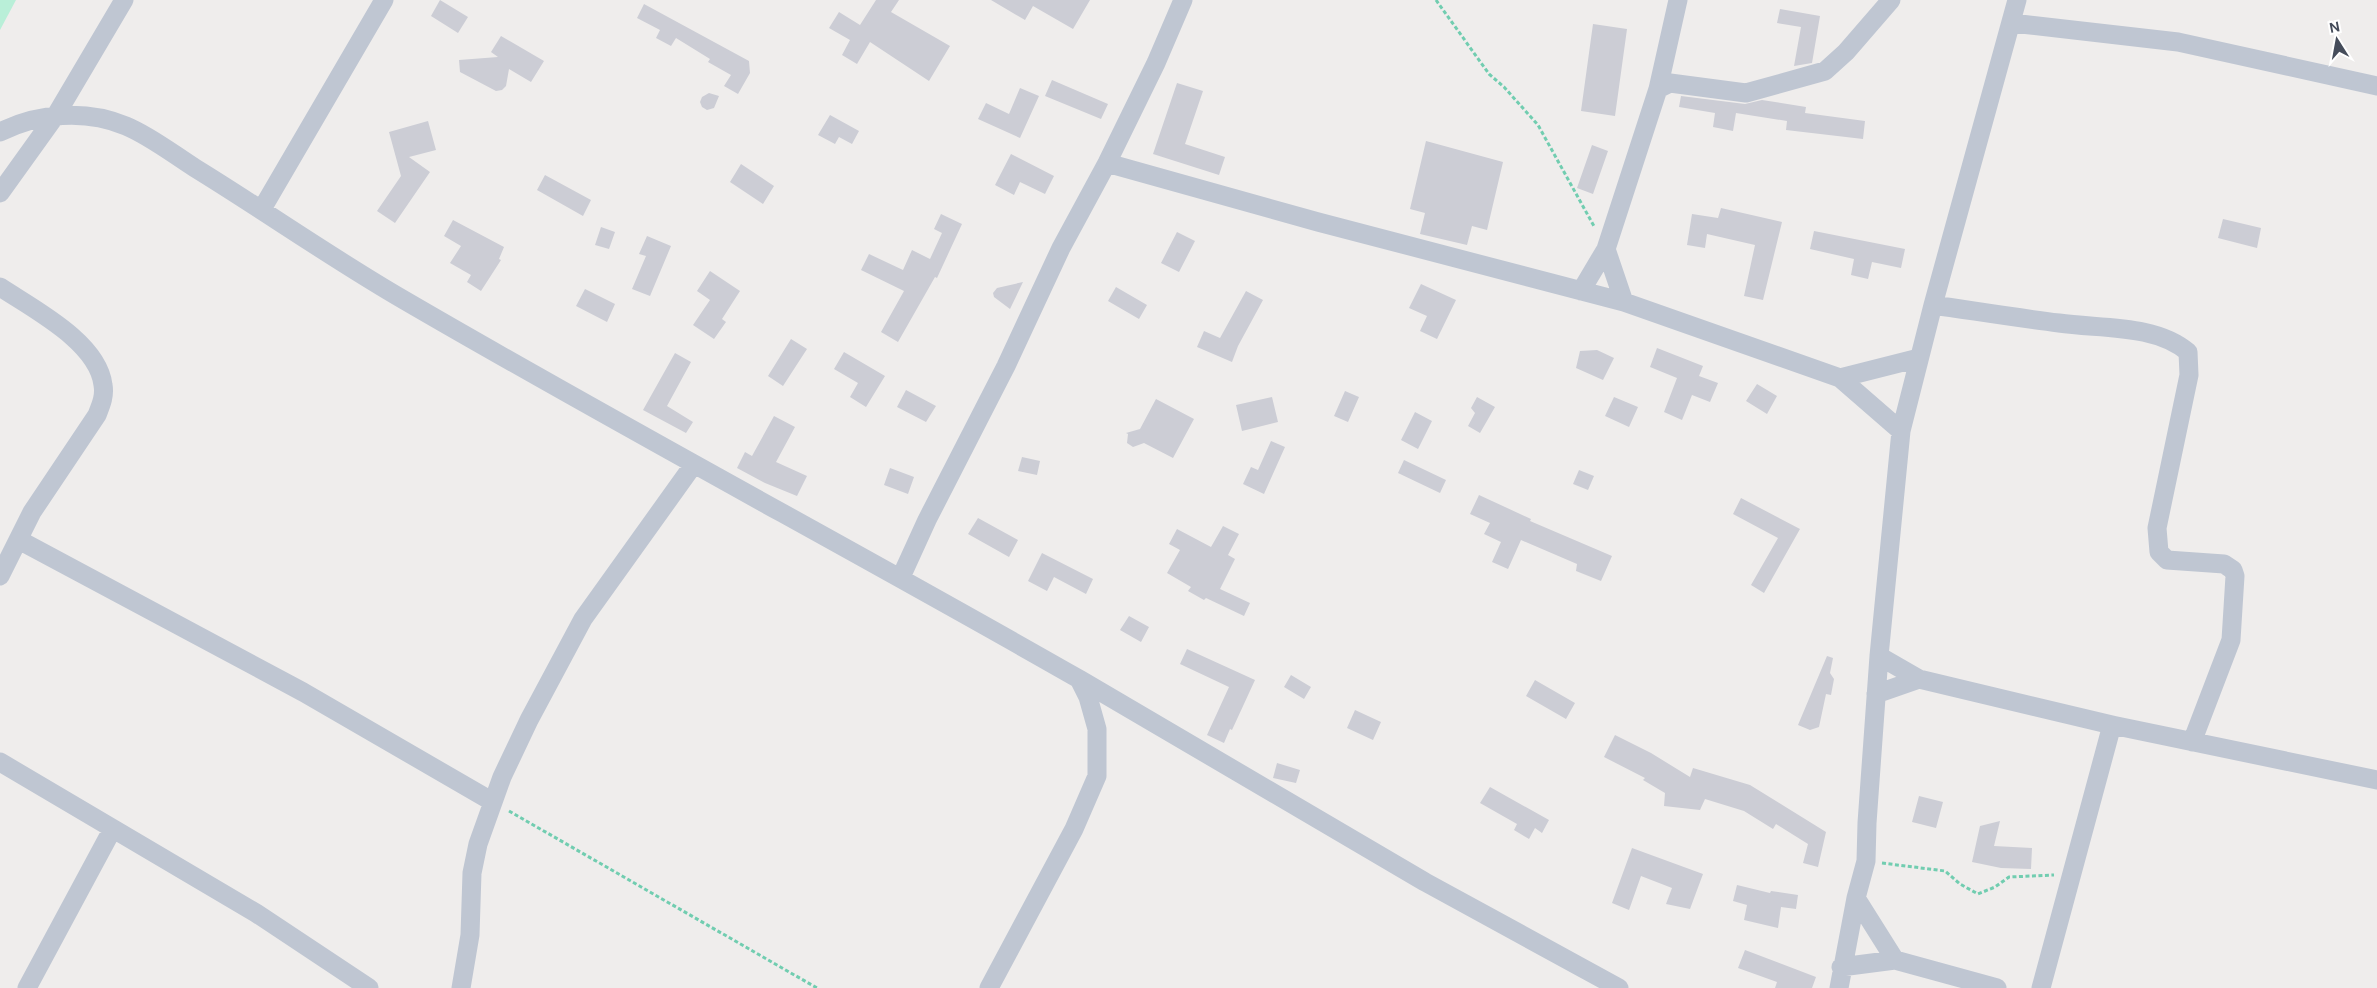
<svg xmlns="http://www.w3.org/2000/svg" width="2377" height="988" font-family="'DM Sans',sans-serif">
	<rect width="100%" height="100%" fill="#efedec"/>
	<!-- green -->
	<path fill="#b9efd8" d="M0 0H16L0 30Z"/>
	<!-- building -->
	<path fill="#cccdd5" d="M440 0 468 17 458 33 431 16Z
		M876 0H899L891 12 950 46 929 81 870 42 857 64 842 55 850 40 829 28 839 12 860 25Z
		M991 0H1090L1073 29 1033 6 1025 20Z
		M644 4 749 61 750 73 738 94 724 86 731 75 708 62 710 59 676 38 671 46 656 38 660 30 637 18Z
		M1780 9 1820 16 1812 63 1794 66 1801 27 1777 23Z
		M1593 24 1627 29 1615 116 1581 111Z
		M501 36 544 61 531 82 509 69 506 86 502 90 496 91 460 72 459 60 498 57 491 52Z
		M1052 80 1108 104 1101 119 1045 96Z
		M1177 83 1203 91 1185 144 1225 157 1219 175 1153 154Z
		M1020 88 1039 96 1020 138 978 119 986 103 1009 114Z
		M709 93 719 96 714 108 707 110 702 107 700 102 702 97Z
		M1681 96 1745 104 1762 100 1806 107 1805 113 1865 121 1863 139 1786 130 1787 121 1736 113 1733 131 1713 127 1715 113 1679 107Z
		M830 115 859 131 852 144 839 137 835 144 818 135Z
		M428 121 436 150 409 157 430 172 395 223 377 211 401 176 389 132Z
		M1426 141 1503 162 1487 230 1472 226 1467 245 1420 234 1425 213 1410 209Z
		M1592 145 1608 151 1593 194 1577 188Z
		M1011 154 1054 176 1045 194 1020 182 1014 195 995 185Z
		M741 164 774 186 763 204 730 182Z
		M545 175 591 200 583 216 537 190Z
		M1721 208 1782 222 1763 300 1744 296 1755 245 1707 234 1705 248 1687 245 1692 214 1718 218Z
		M941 214 962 224 937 278 935 277 898 342 881 332 904 291 861 270 869 254 903 270 912 250 930 259 942 233 934 229Z
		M2223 219 2261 228 2257 248 2218 238Z
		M453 220 504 247 499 259 501 260 481 291 467 282 471 275 450 263 461 246 444 236Z
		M601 227 615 232 609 249 595 245Z
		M1814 231 1905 249 1901 268 1872 262 1868 279 1851 275 1854 259 1810 249Z
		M1177 232 1195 241 1179 272 1161 263Z
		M647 236 671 246 650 296 632 289 646 256 639 254Z
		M710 271 740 291 722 319 726 322 714 339 693 325 710 300 697 291Z
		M1023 282 1010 309 994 297 993 293 997 288Z
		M1421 284 1456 300 1437 339 1420 331 1427 316 1409 308Z
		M1116 287 1147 305 1139 319 1108 301Z
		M585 289 615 304 607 322 576 306Z
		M1246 291 1263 300 1238 346 1232 362 1197 347 1204 331 1220 338Z
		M791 339 807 349 783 386 768 376Z
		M1657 348 1703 366 1699 376 1718 383 1710 402 1692 395 1682 420 1664 412 1677 378 1650 367Z
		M1597 350 1614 358 1603 380 1576 368 1580 351Z
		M844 352 885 376 866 407 850 397 858 383 834 369Z
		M675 353 691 362 667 406 693 422 686 433 643 410Z
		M1757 384 1777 396 1767 414 1746 401Z
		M906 390 936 406 926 422 897 407Z
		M1345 391 1359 397 1348 422 1334 416Z
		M1272 397 1278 422 1242 431 1236 405Z
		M1477 397 1495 407 1480 433 1468 426 1475 413 1471 408Z
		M1614 397 1638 407 1629 427 1605 416Z
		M1156 399 1194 419 1173 458 1144 443 1133 447 1127 443 1128 434 1126 433 1140 429Z
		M1415 412 1432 421 1418 449 1401 440Z
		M774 416 795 427 776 462 807 476 797 496 765 483 737 468 745 452 752 456Z
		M1271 441 1285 447 1264 494 1243 484 1251 467 1258 470Z
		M1022 457 1040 461 1037 475 1018 471Z
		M1404 460 1446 480 1440 493 1398 473Z
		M890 468 914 477 908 494 884 485Z
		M1579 470 1594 476 1588 490 1573 484Z
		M1479 495 1531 519 1530 521 1612 556 1601 581 1576 571 1577 564 1521 540 1508 569 1492 562 1501 542 1484 534 1490 523 1470 514Z
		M1741 498 1800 529 1764 593 1751 585 1778 538 1733 514Z
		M978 518 1018 540 1009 557 968 534Z
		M1223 526 1239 534 1228 555 1235 559 1220 589 1250 603 1244 616 1206 598 1204 600 1188 591 1191 587 1167 573 1180 550 1169 544 1177 529 1211 547Z
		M1042 553 1093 579 1086 594 1054 577 1047 591 1028 581Z
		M1129 616 1149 627 1141 642 1120 630Z
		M1187 649 1255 680 1232 730 1230 729 1224 743 1207 735 1229 687 1180 664Z
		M1827 656 1833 658 1830 673 1834 679 1831 695 1826 694 1819 727 1810 730 1798 725Z
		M1291 675 1311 687 1304 699 1284 687Z
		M1535 680 1575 703 1566 719 1526 696Z
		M1355 710 1381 722 1373 740 1347 728Z
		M1615 735 1651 753 1690 777 1693 768 1750 785 1826 832 1818 867 1803 863 1808 844 1776 824 1773 829 1744 811 1705 799 1700 810 1664 806 1665 793 1643 780 1645 778 1604 757Z
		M1277 763 1300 770 1296 783 1273 778Z
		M1490 787 1549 820 1542 833 1535 828 1529 839 1514 830 1517 824 1480 803Z
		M1919 796 1943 802 1936 828 1912 822Z
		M2000 821 1994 846 2032 848 2031 869 2001 868 1972 862 1980 826Z
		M1632 848 1703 874 1690 909 1666 904 1672 888 1641 876 1629 910 1612 903Z
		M1737 885 1770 893 1771 891 1798 895 1796 909 1781 907 1778 928 1744 920 1747 905 1733 901Z
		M1745 950 1816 977 1812 988H1775L1777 982 1738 968Z"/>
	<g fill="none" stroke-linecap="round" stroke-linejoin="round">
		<!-- path -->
		<path stroke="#71cdb0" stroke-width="3" stroke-dasharray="4 2.5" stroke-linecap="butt" d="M1436 0 1489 74 1504 87 1538 125 1595 228
			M509 811 817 988
			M1882 863 1945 871 1960 884 1978 894 1995 887 2009 877 2054 875"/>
		<!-- minor -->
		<path stroke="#bfc6d2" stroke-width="19" d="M2012 23 2178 42 2377 86
			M1658 89 1670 83 1746 93 1825 71 1846 52 1891 0
			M0 132C38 113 86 109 126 126 150 136 173 154 195 168 265 211 333 259 404 300 627 430 855 551 1079 679L1088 697 1097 729V776L1074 829 989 988
			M1107 163 1318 222 1624 302 1840 378 1901 431
			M0 193 56 115 124 0
			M262 209 384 0
			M0 287C33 309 98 342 103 385 105 396 101 405 97 415L32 512 0 576
			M1581 291 1606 249
			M1624 302 1606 249 1658 89 1678 0
			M1933 305C1975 311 2017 318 2059 323 2101 329 2155 324 2188 352L2189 375 2157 528 2159 552 2167 560 2224 564 2233 570 2235 576 2231 640 2192 742
			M1840 378 1919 358
			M19 540 303 692 493 802
			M901 577 927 520 1006 366 1061 248 1107 163 1156 63 1183 0
			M1879 656 1919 679 2112 725 2377 780
			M1079 679 1425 882 1619 988
			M1876 694 1919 679
			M0 762 256 913 369 988
			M1856 898 1895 960
			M1841 967 1895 960 1997 988
			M27 988 112 830
			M461 988 470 935 472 873 478 844 502 777 529 720 583 619 694 464
			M1839 988 1856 898 1866 861 1867 823 1879 656 1901 431 1933 305 2017 0
			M2041 988 2112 725"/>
	</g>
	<!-- north arrow -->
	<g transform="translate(2337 40) rotate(349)" stroke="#ffffff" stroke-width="4" paint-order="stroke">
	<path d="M0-4L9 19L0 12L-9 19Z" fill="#454c5a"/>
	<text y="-8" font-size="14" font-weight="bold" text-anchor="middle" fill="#454c5a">N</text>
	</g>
</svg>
